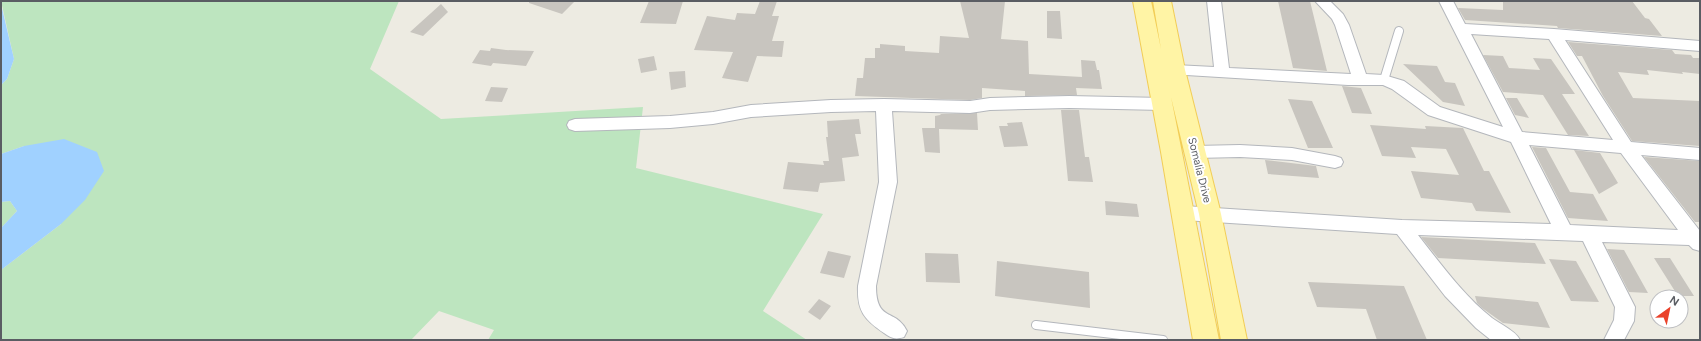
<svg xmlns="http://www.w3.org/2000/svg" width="1701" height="341" font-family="Figtree,sans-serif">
	<rect width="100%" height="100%" fill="#edebe2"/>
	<!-- green -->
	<path fill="#bde5bf" d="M1 1H399L370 69 441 119 643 107 636 168 823 214 763 311 807 340H488L494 330 439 311 411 340H1V270L61 224 24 146 1 154V85L7 79 14 59Z
		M10 201 17 211 1 228V202Z"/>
	<!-- water -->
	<path fill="#a0d1ff" d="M1 4 14 59 7 79 1 85Z
		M64 139 97 152 104 171 85 200 61 224 1 270V228L17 211 10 201 1 202V154L24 146Z"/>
	<!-- building -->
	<path fill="#c8c5bf" d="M529 1H575L562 14 529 3Z
		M649 1H683L676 24 640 23Z
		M760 1H777L772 16H779L772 41H784L782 57 757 56 748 82 722 78 733 52 694 50 707 16 735 20 737 13 755 14Z
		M960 1H1005L1001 39 1028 41 1029 74 1082 77 1081 60 1095 61 1097 70H1099L1102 89 1076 88 1077 95 1025 96V91L982 88V98L970 100 855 96 857 78H863L865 58H875V48H880V44L905 46V51L939 53 940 36 969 38Z
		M1278 1H1310L1327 71 1293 68Z
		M1503 1H1632L1645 18 1649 19 1662 36 1558 28 1557 26 1465 20 1458 8 1503 10Z
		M441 4 448 12 423 36 410 32Z
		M1047 11H1060L1062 39 1047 38Z
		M1568 42 1672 50 1675 54 1691 55 1693 58H1700V74L1682 72 1683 74 1647 70 1649 75 1618 72 1633 98 1700 101V146L1632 141 1603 96 1582 56H1577Z
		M491 48 506 50 534 51 526 66 493 63 491 66 472 63 480 50 490 51Z
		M1483 55 1503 56 1509 68 1540 70 1533 58 1551 59 1575 94H1562L1589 136 1568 135 1543 95 1503 92Z
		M654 56 657 70 641 73 638 59Z
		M1403 64 1437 66 1445 82 1455 83 1465 106 1443 102Z
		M685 71 686 87 671 90 669 72Z
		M1342 86 1361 88 1372 114 1352 113Z
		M491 87 508 88 502 102 485 101Z
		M1506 98H1517L1529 118 1515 115Z
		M1288 99 1312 101 1333 148H1308Z
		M1061 110H1079L1085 157H1089L1093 182 1068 181Z
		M977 113 978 130 939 129 940 153 925 152 922 128H935V116L940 115 941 114Z
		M859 119 861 134H855L859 156 842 158 845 181 820 183 818 192 783 189 788 162 824 165 823 161H829L826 137H828L827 121Z
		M1022 122 1028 146 1004 147 999 126H1008L1007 123Z
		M1370 125 1426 129 1425 126 1463 128 1484 171H1489L1511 213 1476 211 1472 203 1421 198 1411 171 1459 175 1446 149 1411 147 1416 158 1382 156Z
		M1532 147 1546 148 1570 192 1593 194 1608 221 1568 218Z
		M1574 150 1600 153 1618 183 1599 194Z
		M1644 157 1700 161V222H1695Z
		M1265 160 1316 166 1319 178 1268 174Z
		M1105 201 1137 204 1139 217 1106 215Z
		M1421 237 1535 243 1546 264 1438 258Z
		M1607 249 1624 250 1648 293 1629 292Z
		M828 251 851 256 844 278 820 273Z
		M925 253 958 254 960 283 926 282Z
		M1654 258H1670L1694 296H1678Z
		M1549 259 1576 261 1599 302 1571 301Z
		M997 261 1089 272 1090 308 995 296Z
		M1308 282 1404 286 1427 340H1377L1366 309 1317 307Z
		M1475 296 1538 302 1550 328 1503 323 1482 308 1477 303Z
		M819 299 831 306 820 320 808 312Z"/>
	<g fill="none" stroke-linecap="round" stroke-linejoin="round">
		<defs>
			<path id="service" d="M1384 80 1399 31
				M1036 325 1163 340"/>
			<path id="minor" d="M1207 1H1221L1229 68 1351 74 1335 25 1332 19 1315 1H1330L1343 14 1349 25 1366 74 1384 75 1404 81 1440 107 1503 127 1439 1H1453L1465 24 1554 29 1700 41V51L1565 40 1631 142 1700 148V160L1641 155 1700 231V251L1693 249 1689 245 1602 242 1635 307 1634 321 1624 340H1604L1614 320 1615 307 1583 241 1418 235C1440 263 1463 295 1492 318 1500 324 1516 331 1520 340H1491L1476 328 1445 296 1397 234 1184 220 1178 218 1175 213 1178 208 1184 206 1402 220 1551 224 1511 142 1428 115 1392 89 1383 85H1348L1170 74 1167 70 1170 66 1175 65 1214 67ZM1471 34 1549 39 1613 140 1522 132ZM1529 145 1621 153 1678 230 1570 225Z
				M1069 96 1163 98 1169 100 1171 104 1169 108 1163 110 1069 108 990 110 970 113 892 111 897 182 876 286C876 323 896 308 907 331L904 337C895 340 891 338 884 333 864 319 857 311 858 286L879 182 876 111 831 112 751 117 713 124 670 128 575 131 569 129 567 125 569 121 575 119 670 116 713 112 751 105 831 100 884 99 970 101 990 98Z
				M1240 145 1292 148 1335 156 1341 158 1343 162 1341 166 1335 168 1292 160 1240 157 1195 158 1189 156 1187 152 1189 148 1195 146Z"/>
			<path id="primary" d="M1133 1H1151L1161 49 1153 1H1171L1185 70 1221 214 1247 340H1221L1199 214 1171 97 1219 340H1193L1161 152Z"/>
		</defs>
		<!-- service casing -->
		<use href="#service" stroke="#b4b7bc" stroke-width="10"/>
		<!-- minor casing -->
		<use href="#minor" stroke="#b4b7bc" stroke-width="2"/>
		<!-- primary casing -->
		<use href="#primary" stroke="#f2cd56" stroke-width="2"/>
		<!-- service -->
		<use href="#service" stroke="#fff" stroke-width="8"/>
		<!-- minor -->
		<use href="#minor" fill="#fff" fill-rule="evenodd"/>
		<!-- primary -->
		<use href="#primary" fill="#fff4a5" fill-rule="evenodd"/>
	</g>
	<g text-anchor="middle" stroke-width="4" stroke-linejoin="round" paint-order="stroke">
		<!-- street labels -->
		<g font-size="11" fill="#5a5d63" stroke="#fff">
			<text transform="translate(1200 170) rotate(76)" y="4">Somalia Drive</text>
		</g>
	</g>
	<!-- border -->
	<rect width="1701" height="341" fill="none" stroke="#5a5d63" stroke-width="4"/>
	<!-- north arrow -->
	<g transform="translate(1669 309) rotate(33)"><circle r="19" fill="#ffffff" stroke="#bdbec1"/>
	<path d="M0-3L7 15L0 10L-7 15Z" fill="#ea422b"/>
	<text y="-6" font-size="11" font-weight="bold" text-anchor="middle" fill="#5a5d63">N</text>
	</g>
</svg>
